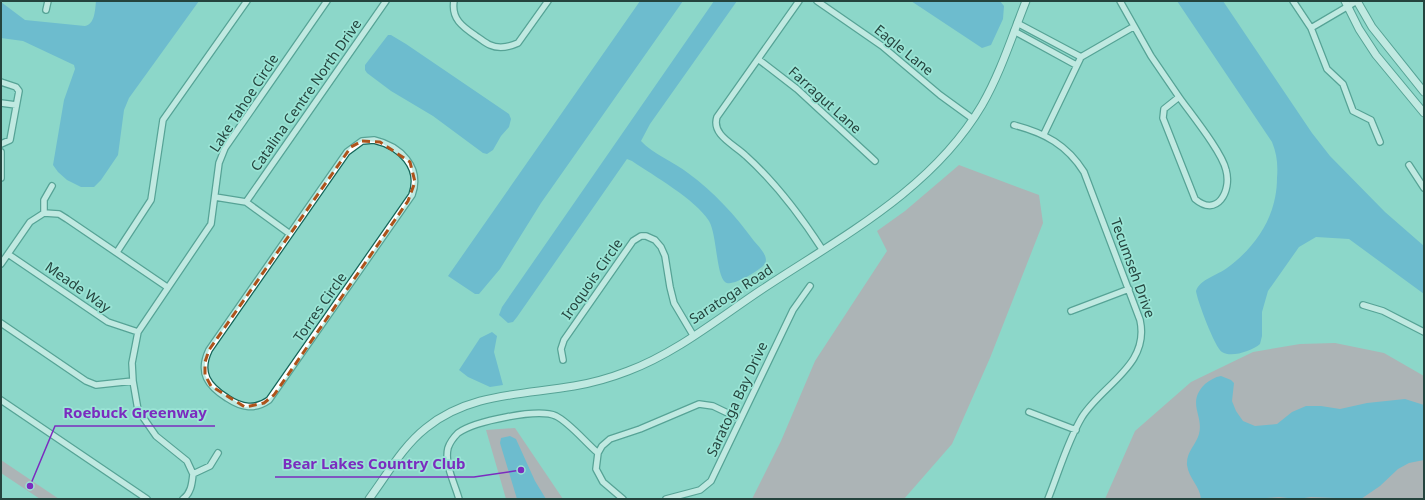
<svg xmlns="http://www.w3.org/2000/svg" width="1425" height="500" font-family="'Noto Sans',sans-serif">
	<rect width="100%" height="100%" fill="#8dd7c9"/>
	<!-- green -->
	<path fill="#d38a9f" d="M959 165 1039 195 1043 223 990 358 952 444 904 499H752L781 441 815 361 887 251 877 231 905 211Z
		M1335 343 1384 353 1424 376V499H1105L1135 431 1191 382 1253 352 1300 344Z
		M515 428 563 499H506L486 430Z
		M1 460 59 499H40L1 473Z"/>
	<!-- water -->
	<path fill="#479cd5" d="M96 1H199L129 98 124 110 118 155 101 180 94 187H81L67 180 58 172 53 165 64 100 75 69 74 65 23 41 1 38V2L25 20 85 26C95 24 95 10 96 1Z
		M640 1H683L541 203 500 269 479 294H475L448 276Z
		M714 1H737L650 124 641 141C653 154 674 162 688 173 714 192 735 215 754 241 759 247 769 256 765 264 760 270 732 288 725 282 716 274 717 235 709 221 695 199 654 176 632 161L627 159 517 317 513 322 508 323 499 315 502 307Z
		M911 1H1000L1004 6 1003 19 991 45 982 48Z
		M1177 1H1223L1312 133 1330 156 1385 212 1424 246V294L1349 239 1316 237 1299 247 1268 291 1262 312V336L1260 344C1252 351 1231 358 1222 352 1215 348 1197 300 1196 291 1200 279 1218 275 1227 268 1257 246 1277 215 1277 178 1278 165 1277 154 1272 142Z
		M388 35H391L406 44 509 114 511 119 509 127 501 136 493 150 487 154 483 153 433 116 391 91 367 73 365 70V65Z
		M492 332 497 336 494 352 503 385 490 387 468 377 459 370 480 338Z
		M1221 376 1231 380 1234 383 1232 401 1236 411 1243 421 1255 426 1277 424 1292 412 1306 406H1321L1340 409 1367 403 1405 399 1424 405V460L1409 463 1398 469 1380 486 1361 499 1311 497 1297 499 1279 497 1254 499H1201C1200 486 1189 479 1187 465 1186 452 1196 445 1199 434 1204 415 1186 403 1205 384 1210 380 1215 377 1221 376Z
		M510 436 516 439 535 481 546 499H517L500 443 501 438Z"/>
	<g fill="none" stroke-linecap="round" stroke-linejoin="round">
		<defs>
			<path id="minor" d="M454 1C451 19 463 27 476 36 481 39 485 43 490 45 499 49 509 47 518 43L548 1
				M799 1 717 117C711 135 735 145 746 156 777 184 800 215 822 249
				M817 1 882 46 940 95 973 119
				M1120 1 1151 56 1179 97
				M1293 1 1311 28 1327 69 1343 84 1353 111 1371 120 1380 142
				M46 10 48 1
				M1017 23 1081 57
				M1311 28 1357 1
				M1014 31 1076 65
				M758 59 797 89 875 161
				M1 82 16 87 19 91 10 140 1 144
				M1179 97C1191 114 1222 152 1226 170 1232 191 1217 218 1195 199L1163 118 1164 109Z
				M1 103 16 105
				M1014 125C1045 133 1067 145 1084 172L1140 320C1150 365 1103 384 1082 417 1067 442 1059 472 1048 499
				M1044 134 1081 57 1133 27
				M374 140C400 146 422 167 412 195L269 400C255 410 242 408 227 398 208 386 198 373 209 350L347 152 362 141Z
				M1 152V178
				M1409 165 1424 188
				M215 197 246 202 290 234
				M246 202 386 1
				M44 213 59 214 67 219 167 287
				M117 252 151 200 163 120 247 1
				M8 254 108 322 138 332
				M1 264 30 222 44 213V200L52 186
				M1363 305 1383 311 1424 332
				M1071 311 1129 289
				M1 323 86 381 96 385 133 381
				M563 360 561 349 564 340 633 241 641 236H646L655 240 661 247 665 256 670 287 674 303 693 335
				M1 400 147 499
				M1029 412 1076 430
				M193 474 187 461 156 436 138 410 133 381 132 363 138 332 211 224 219 163 225 148 327 1
				M183 499C191 493 192 484 193 474L210 466 218 453
				M459 499C455 484 444 464 448 448 450 442 454 437 458 433 475 421 538 408 556 416 570 423 586 443 598 453
				M623 499 603 482 596 469 598 453 602 446 610 439 640 429 699 404 713 406 740 419
				M666 499 700 490 711 481 793 310 810 286"/>
			<path id="tertiary" d="M1345 1 1359 29 1376 55 1424 113
				M1357 1 1372 27 1424 92
				M369 499C387 475 402 447 426 428 469 393 522 395 574 386 592 383 610 378 628 371 676 353 719 318 761 290 841 237 932 190 982 105 1001 72 1012 36 1026 1"/>
		</defs>
		<!-- minor casing -->
		<use href="#minor" stroke="#146559" stroke-width="8"/>
		<!-- tertiary casing -->
		<use href="#tertiary" stroke="#146559" stroke-width="9"/>
		<!-- minor -->
		<use href="#minor" stroke="#fff" stroke-width="5.5"/>
		<!-- tertiary -->
		<use href="#tertiary" stroke="#fff" stroke-width="7"/>
	</g>
	<!-- marked area -->
	<path d="M0 0H1425V500H0ZM362 141 380 142 410 162 415 182 408 201 274 395 264 403 245 407 211 386 205 375V362L209 350 351 147Z" fill="#8dd7c9" fill-opacity=".55" fill-rule="evenodd"/>
	<path fill="none" stroke="#ae531b" stroke-width="3" stroke-dasharray="8 5" stroke-linejoin="round" d="M362 141 380 142 410 162 415 182 408 201 274 395 264 403 245 407 211 386 205 375V362L209 350 351 147Z"/>
	<g text-anchor="middle" stroke-width="3.5" stroke-linejoin="round" paint-order="stroke">
		<!-- street labels -->
		<g font-size="14" fill="#25443e" stroke="#9ae4d5">
			<text transform="translate(904 50) rotate(39)" y="5">Eagle Lane</text>
			<text transform="translate(306 95) rotate(-55)" y="5">Catalina Centre North Drive</text>
			<text transform="translate(825 100) rotate(42)" y="5">Farragut Lane</text>
			<text transform="translate(244 103) rotate(-57)" y="5">Lake Tahoe Circle</text>
			<text transform="translate(1133 268) rotate(70)" y="5">Tecumseh Drive</text>
			<text transform="translate(592 279) rotate(-55)" y="5">Iroquois Circle</text>
			<text transform="translate(78 287) rotate(35)" y="5">Meade Way</text>
			<text transform="translate(731 294) rotate(-33)" y="5">Saratoga Road</text>
			<text transform="translate(320 307) rotate(-55)" y="5">Torres Circle</text>
			<text transform="translate(737 399) rotate(-65)" y="5">Saratoga Bay Drive</text>
		</g>
	</g>
	<!-- callouts -->
	<path fill="none" stroke="#7b2cbf" stroke-width="1.5" d="M30 486L55 426H215M521 470L474 477H275"/>
	<g fill="#7b2cbf" stroke="#9ae4d5" stroke-width="1.5">
		<circle cx="30" cy="486" r="4"/>
		<circle cx="521" cy="470" r="4"/>
	</g>
	<g font-size="15" text-anchor="middle" font-weight="bold" fill="#7b2cbf" stroke="#9ae4d5" stroke-width="3.5" stroke-linejoin="round" paint-order="stroke">
		<text x="135" y="418">Roebuck Greenway</text>
		<text x="374" y="469">Bear Lakes Country Club</text>
	</g>
	<!-- border -->
	<rect width="1425" height="500" fill="none" stroke="#25443e" stroke-width="4"/>
</svg>
